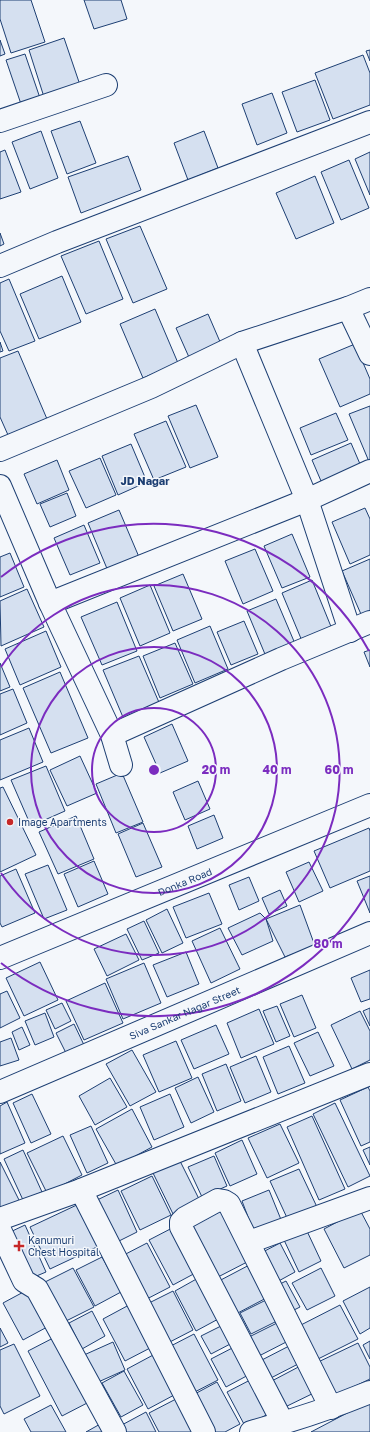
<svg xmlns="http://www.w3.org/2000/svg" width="370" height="1432" font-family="'Golos Text',sans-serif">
	<rect width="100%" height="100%" fill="#f4f7fb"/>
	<!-- building -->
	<path fill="#d5e0f0" stroke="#1d3f73" d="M0 0H31L45 42 11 53 0 19Z
		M84 0H121L127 19 94 29Z
		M64 38 80 85 44 97 29 50Z
		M0 40 5 54 0 56Z
		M370 50V61L366 51Z
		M25 54 41 101 22 107 6 60Z
		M363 55 370 73V105L333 119 315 73Z
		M315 80 330 120 297 132 282 92Z
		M272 93 287 133 257 145 242 104Z
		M80 121 96 163 67 174 51 131Z
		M41 131 58 178 30 189 12 142Z
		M204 131 218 168 188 180 174 143Z
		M5 150 21 192 0 199V152Z
		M370 152V195L355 159Z
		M128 156 141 190 81 213 68 177Z
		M349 160 369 208 341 220 321 172Z
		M315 176 334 223 296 239 276 193Z
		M140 226 167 289 133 303 106 239Z
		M0 233 4 244 0 246Z
		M99 241 123 299 86 314 61 256Z
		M62 276 81 322 39 339 20 294Z
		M9 279 35 341 9 351 0 331V283Z
		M155 309 178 363 143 378 120 324Z
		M208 314 224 351 192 364 176 328Z
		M0 342 3 351 0 352Z
		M355 344 370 379V394L340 407 319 359Z
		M18 351 47 419 8 435 0 417V358Z
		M196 405 218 457 190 468 168 416Z
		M370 406V464L349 414Z
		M336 413 348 440 311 455 300 428Z
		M166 421 186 467 154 480 134 434Z
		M351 443 363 471 324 488 312 460Z
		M131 444 147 482 118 495 102 456Z
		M100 458 116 495 86 508 69 471Z
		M57 460 69 490 37 504 24 474Z
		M67 493 76 516 50 527 40 504Z
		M365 508 370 519V555L350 564 332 522Z
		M119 510 139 557 108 571 88 523Z
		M84 525 100 563 70 575 54 538Z
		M292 534 310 577 282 588 264 546Z
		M255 549 273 591 243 604 225 561Z
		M10 553 24 587 0 597V557Z
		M370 559V618L364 621 342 571Z
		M183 574 202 619 173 631 154 586Z
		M312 580 332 629 302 641 282 593Z
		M150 585 170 633 140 646 120 598Z
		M27 589 44 627 1 646 0 601Z
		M276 599 296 646 267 659 247 611Z
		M117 602 137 651 102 665 81 617Z
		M244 621 258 654 231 665 217 632Z
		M210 626 228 669 195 683 177 640Z
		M46 631 61 667 20 685 5 649Z
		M175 643 193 684 160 698 143 656Z
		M370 650V667L364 652Z
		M139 656 161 707 125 722 103 670Z
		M0 663 10 687 0 691Z
		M60 672 88 738 51 753 23 688Z
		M13 689 27 723 0 735V694Z
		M172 724 188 761 160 773 144 737Z
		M29 728 43 762 0 780V740Z
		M80 756 97 793 67 806 50 770Z
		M46 766 65 811 31 826 11 780Z
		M122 773 143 822 116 833 96 784Z
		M198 781 210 809 185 820 173 792Z
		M3 787 36 855 0 872V788Z
		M214 815 223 838 197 849 188 826Z
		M76 816 94 859 58 874 39 832Z
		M143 823 162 867 136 877 118 834Z
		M369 828 370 831V871L330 888 314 851Z
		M94 861 108 894 78 907 64 874Z
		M309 862 323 891 299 902 286 872Z
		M48 865 67 910 44 919 25 874Z
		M16 869 35 913 2 927 0 923V876Z
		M370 876V913L357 881Z
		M249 877 259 901 239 910 229 885Z
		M280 890 287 906 269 914 262 898Z
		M209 893 222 924 186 938 173 907Z
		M300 905 315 946 285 957 266 919Z
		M167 909 183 943 162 953 146 920Z
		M260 913 266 919 273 941 242 955 228 928Z
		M144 921 159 953 142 960 127 929Z
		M220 928 240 969 211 983 192 941Z
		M126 934 139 960 107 976 94 949Z
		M186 952 199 984 167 997 153 965Z
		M40 962 58 1000 24 1016 6 978Z
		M144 963 161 1003 123 1019 106 979Z
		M370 970V999L361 1002 351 978Z
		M105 983 123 1023 84 1040 66 1001Z
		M7 991 20 1018 0 1028V994Z
		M302 995 316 1028 294 1037 280 1004Z
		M62 1003 71 1021 55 1029 46 1010Z
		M277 1006 290 1036 276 1042 263 1011Z
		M370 1008V1026L363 1011Z
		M259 1009 274 1044 241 1058 227 1023Z
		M360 1011 370 1031V1060L352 1069 331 1025Z
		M45 1013 54 1037 35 1045 25 1021Z
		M74 1024 84 1045 66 1053 56 1033Z
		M216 1025 229 1054 194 1069 181 1040Z
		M22 1027 30 1045 19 1050 12 1032Z
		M318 1032 334 1066 310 1076 294 1043Z
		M11 1038 19 1060 0 1066V1042Z
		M176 1041 192 1078 159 1092 143 1055Z
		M289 1046 305 1083 278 1094 263 1057Z
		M132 1050 156 1092 130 1106 106 1064Z
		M256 1056 271 1092 245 1103 230 1067Z
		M226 1064 241 1101 217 1111 202 1074Z
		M198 1077 214 1112 191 1123 175 1088Z
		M110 1078 127 1107 95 1125 79 1096Z
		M368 1087 370 1091V1142L361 1146 340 1100Z
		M32 1094 51 1134 31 1143 13 1103Z
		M170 1094 184 1127 154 1140 140 1107Z
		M7 1102 25 1143 0 1154V1106Z
		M335 1103 370 1176 348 1187 313 1114Z
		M132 1109 152 1147 117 1166 96 1129Z
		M312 1116 345 1189 319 1200 287 1127Z
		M280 1124 299 1163 267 1178 248 1138Z
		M91 1126 108 1163 87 1173 70 1135Z
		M63 1136 82 1175 47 1193 27 1153Z
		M242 1140 257 1174 230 1186 215 1153Z
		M370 1147V1165L363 1150Z
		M23 1150 42 1192 23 1200 4 1159Z
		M214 1156 227 1186 202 1197 188 1167Z
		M180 1161 202 1205 175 1218 153 1173Z
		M0 1162 20 1202 0 1211Z
		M299 1169 317 1207 288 1220 270 1181Z
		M152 1176 171 1215 140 1230 121 1191Z
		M118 1190 137 1232 115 1243 95 1201Z
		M269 1190 284 1227 256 1238 242 1201Z
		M81 1203 101 1245 50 1269 30 1227Z
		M360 1210 370 1229V1255L344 1268 324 1229Z
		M221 1211 249 1261 218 1277 191 1227Z
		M25 1225 46 1272 27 1280 6 1234Z
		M178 1225 201 1270 173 1285 149 1240Z
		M306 1229 321 1261 299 1272 284 1240Z
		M147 1243 170 1287 141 1302 118 1258Z
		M280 1243 295 1272 275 1283 259 1254Z
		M102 1257 121 1292 95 1306 76 1270Z
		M255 1262 272 1295 234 1315 217 1282Z
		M73 1268 94 1307 64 1322 43 1283Z
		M321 1268 335 1296 307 1310 292 1283Z
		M200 1277 222 1317 196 1331 175 1291Z
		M286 1281 300 1307 288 1313 274 1287Z
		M370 1287V1328L360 1334 343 1301Z
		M29 1289 49 1326 23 1340 3 1303Z
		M173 1291 193 1330 164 1345 143 1306Z
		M272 1297 283 1318 251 1334 240 1313Z
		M129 1305 152 1347 125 1361 103 1319Z
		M340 1305 358 1339 314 1361 297 1327Z
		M92 1311 105 1336 82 1349 69 1323Z
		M283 1320 292 1339 257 1357 247 1338Z
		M227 1323 236 1341 211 1354 201 1336Z
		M0 1328 8 1343 0 1347Z
		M194 1334 218 1380 189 1395 165 1349Z
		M57 1336 91 1401 62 1416 28 1351Z
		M370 1341V1359L363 1345Z
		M113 1342 125 1370 96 1383 84 1355Z
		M358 1343 370 1367V1379L330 1398 314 1364Z
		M14 1344 40 1396 4 1414 0 1406V1350Z
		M240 1344 254 1372 226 1387 211 1359Z
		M291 1345 300 1363 267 1380 258 1362Z
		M155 1354 176 1394 148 1409 127 1369Z
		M306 1363 320 1390 281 1409 268 1383Z
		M124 1371 143 1405 121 1417 102 1383Z
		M254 1378 272 1412 245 1426 227 1392Z
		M217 1382 240 1424 225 1432H210L191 1396Z
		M176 1399 193 1432H159L149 1413Z
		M370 1401V1432H311Z
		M51 1405 66 1432H31L24 1419Z
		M146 1412 156 1432H123L120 1426Z
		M102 1423 107 1432H86Z"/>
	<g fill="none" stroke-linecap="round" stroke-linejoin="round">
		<defs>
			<g id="minor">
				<path d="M0 121 106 85"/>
				<path d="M0 266 57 242 370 122"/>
				<path d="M348 308 370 354"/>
				<path d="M0 450 151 387 242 343"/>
				<path d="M0 486 50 603 112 735 121 765"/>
				<path d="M50 603 307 500 370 471"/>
				<path d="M350 631 307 500 242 343 348 308 370 299"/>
				<path d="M112 735 281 659 370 622"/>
				<path id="s1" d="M0 958 370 805"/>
				<path id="s2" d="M0 1092 370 933"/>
				<path d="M81 1190 370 1074"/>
				<path d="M0 1219 81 1190 204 1432"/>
				<path d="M0 1230 24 1281 37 1289 115 1432"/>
				<path d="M249 1242 370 1198"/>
				<path d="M283 1423 181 1227V1222L185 1218 218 1200 224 1201 229 1204 331 1408"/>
				<path d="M251 1432C292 1421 331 1408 370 1392"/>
			</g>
		</defs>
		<!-- minor casing -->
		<use href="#minor" stroke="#1d3f73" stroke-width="24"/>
		<!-- minor -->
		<use href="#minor" stroke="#f4f7fb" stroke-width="22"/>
	</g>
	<!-- distance rings -->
	<g fill="none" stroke="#7b2cbf" stroke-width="2">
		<circle cx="154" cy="770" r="62"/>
		<circle cx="154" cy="770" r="123"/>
		<path d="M1 667A185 185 0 1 1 1 873"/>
		<path d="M369 889A246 246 0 0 1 1 963M1 577A246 246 0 0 1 369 651"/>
	</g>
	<!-- markers -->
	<g fill="#c62828" stroke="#f4f7fb" stroke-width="1.5">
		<circle cx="10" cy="822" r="4"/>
		<path d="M17 1240h4v4h4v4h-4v4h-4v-4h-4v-4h4z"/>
	</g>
	<g text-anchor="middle" stroke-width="3" stroke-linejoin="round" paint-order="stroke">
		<!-- poi labels -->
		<g font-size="10" fill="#1d3f73" stroke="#f4f7fb" text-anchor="start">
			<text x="18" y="826">Image Apartments</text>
			<text x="28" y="1244">Kanumuri<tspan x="28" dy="12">Chest Hospital</tspan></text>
		</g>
		<!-- street labels -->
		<g font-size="10" fill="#1d3f73" stroke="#f4f7fb">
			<text dy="4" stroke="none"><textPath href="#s1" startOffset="200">Donka Road</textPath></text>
			<text dy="4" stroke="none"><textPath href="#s2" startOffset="201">Siva Sankar Nagar Street</textPath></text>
		</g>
		<!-- neighbourhood labels -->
		<g font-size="11" font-weight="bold" fill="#1d3f73" stroke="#f4f7fb">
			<text x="145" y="485">JD Nagar</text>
		</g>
	</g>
	<circle cx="154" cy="770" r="6" fill="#7b2cbf" stroke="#f4f7fb" stroke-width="2"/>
	<g font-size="12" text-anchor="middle" font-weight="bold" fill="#7b2cbf" stroke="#f4f7fb" stroke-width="3" stroke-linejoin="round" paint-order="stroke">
		<text x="216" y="774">20 m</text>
		<text x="277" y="774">40 m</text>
		<text x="339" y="774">60 m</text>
		<text x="328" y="948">80 m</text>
	</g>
</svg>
